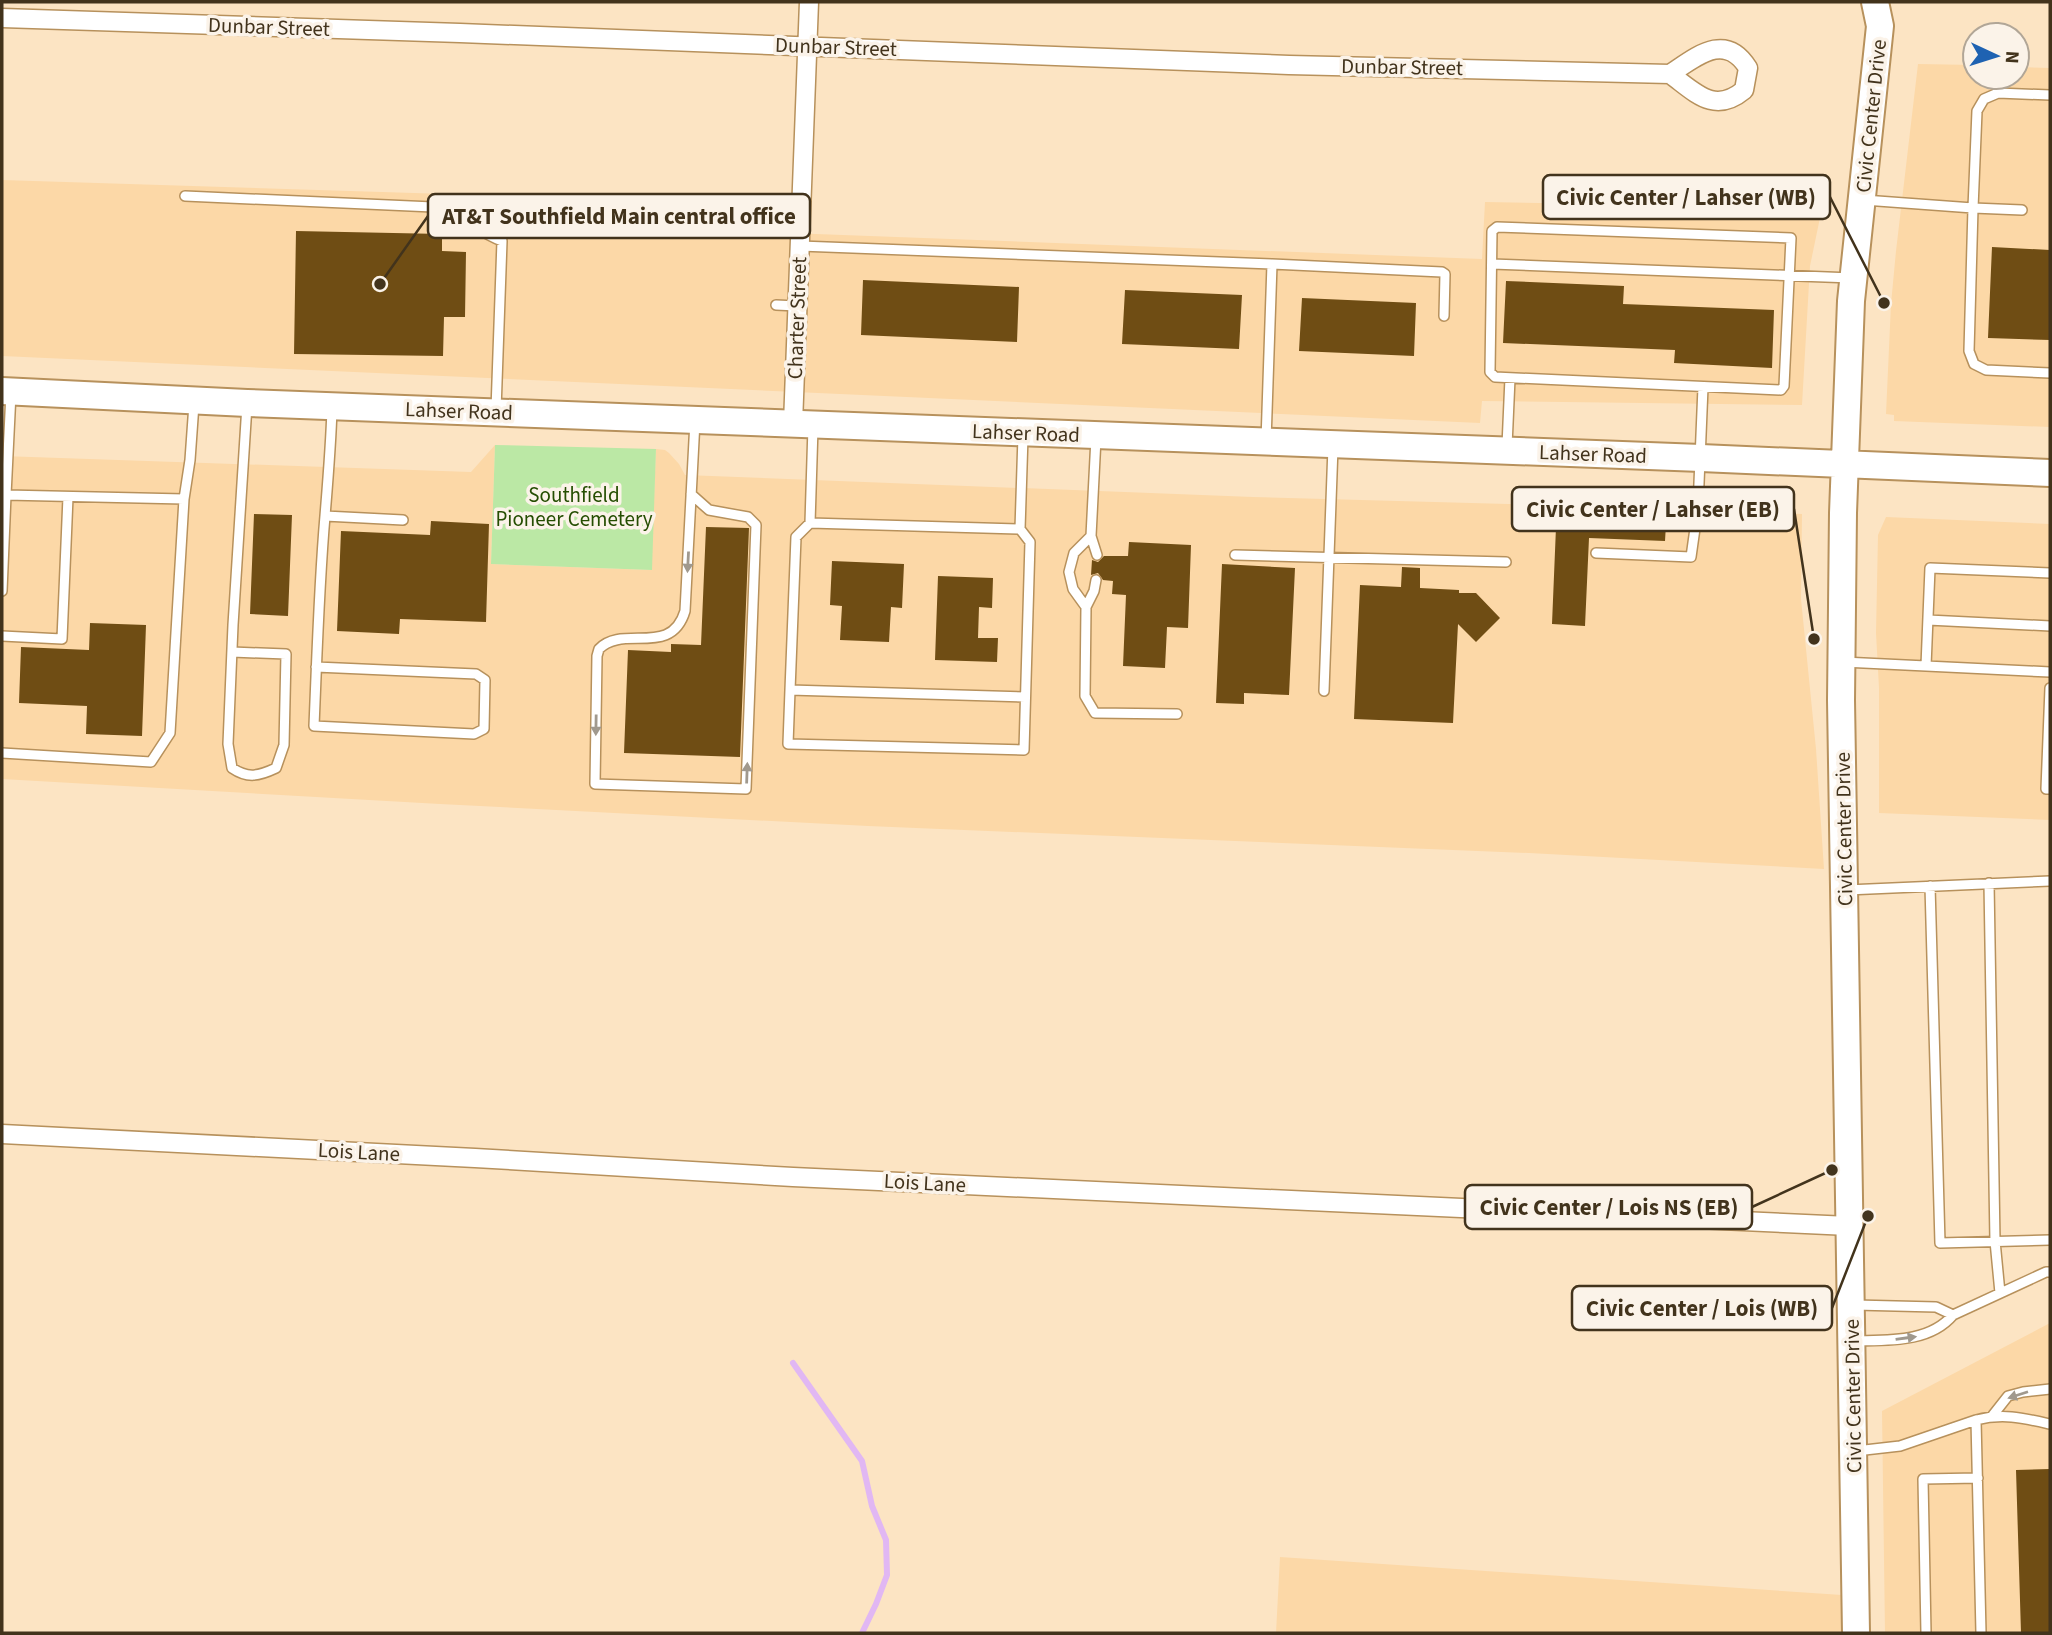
<svg xmlns="http://www.w3.org/2000/svg" width="2052" height="1635" font-family="'Source Sans 3',sans-serif">
	<rect width="100%" height="100%" fill="#fce4c3"/>
	<!-- built -->
	<path fill="#fcd8a7" d="M1918 64 1975 65V77H2017V67L2050 68V427L1894 421V415L1886 414 1891 304 1896 251Z
		M2 180 602 199V226L1482 259 1485 202 1822 208 1810 266 1802 405 1482 401 1480 423 2 356Z
		M495 445 491 564 651 570 656 449 665 450 669 453 679 464 685 475 1253 497 1541 505 1555 495 1561 494 1654 497 1676 509 1802 514 1801 599 1816 749 1824 869 1529 853 868 826 440 804 2 779V456L471 472Z
		M1886 517 2050 524V820L1879 813V688L1876 633 1878 535Z
		M2050 1323V1633H1885L1882 1411Z
		M1280 1557 1842 1595V1633H1276Z"/>
	<!-- green -->
	<path fill="#bbe8a5" d="M495 445 656 449 652 570 491 564Z"/>
	<g fill="none" stroke-linecap="round" stroke-linejoin="round">
		<!-- stream -->
		<path stroke="#e1b7f3" stroke-width="6" d="M793 1363 862 1461 872 1506 886 1540 887 1575 876 1604 862 1633"/>
	</g>
	<!-- building -->
	<path fill="#6f4d14" d="M296 231 442 234V251L466 252 465 317H444L443 356 294 354Z
		M1992 247 2050 250V340L1988 338Z
		M863 280 1019 287 1017 342 861 335Z
		M1506 281 1624 286 1623 304 1774 310 1772 368 1674 363 1675 350 1503 343Z
		M1125 290 1242 295 1239 349 1122 344Z
		M1302 298 1416 303 1414 356 1299 351Z
		M1557 503 1667 507 1665 541 1589 538 1585 626 1552 624Z
		M254 514 292 515 288 616 250 614Z
		M431 521 489 524 486 622 400 619 399 634 337 631 341 531 430 535Z
		M706 527 749 528 740 757 624 753 628 650 671 652V644L701 645Z
		M1129 542 1191 545 1188 628 1167 627 1165 668 1123 666 1126 595 1112 594 1113 581 1103 580 1098 573 1091 575 1092 560 1098 562 1104 556H1128Z
		M832 561 904 564 902 608 891 607 889 642 840 640 842 606 830 605Z
		M1222 564 1295 568 1289 695 1244 693V704L1216 703Z
		M1402 567 1420 568V588L1459 590V593H1476L1500 618 1476 642 1458 624 1453 723 1354 719 1360 585 1401 587Z
		M938 576 993 578 992 608 979 607 978 638H998L997 662 935 660Z
		M90 623 146 625 142 736 86 734 87 706 19 703 21 647 89 650Z
		M2050 1469V1633H2021L2016 1470Z"/>
	<g fill="none" stroke-linecap="round" stroke-linejoin="round">
		<defs>
			<path id="lane" d="M185 196 433 207C459 212 477 232 502 241L496 410
				M1864 200 1973 208 1977 111 1984 99 1998 93 2050 95
				M2022 210 1973 208 1969 351 1974 364 1986 370 2050 373
				M1497 227 1791 238 1784 386 1781 390 1495 377 1490 372 1492 231Z
				M800 246 1272 264 1266 441
				M1272 264 1442 272 1445 274 1444 316
				M1492 264 1852 278
				M776 305 797 306
				M1096 438 1091 536 1074 553 1069 572 1073 589 1086 607 1085 696 1095 713 1177 714
				M1507 446 1510 378
				M691 494 709 510 748 517 756 525 746 789 595 784 597 656 599 649C623 624 671 658 685 611L695 421
				M2 495H6L2 591
				M184 499 190 460 194 404
				M325 516 403 520
				M810 523 813 427
				M1020 529 810 523 796 537 790 690 1025 697
				M1091 536 1097 555
				M1596 553 1691 557 1698 507 1703 387
				M1235 555 1506 562
				M2050 573 1930 568 1926 666 2050 672
				M1086 607 1094 591 1096 580
				M1928 620 2050 626
				M2 636 62 639 68 497
				M232 652 286 654 284 745 276 768C259 776 248 779 232 768L228 744 233 625 247 405
				M1843 662 1926 666
				M316 667 476 674 485 680 484 729 474 734 314 726C317 656 319 585 325 516 328 479 331 444 332 408
				M2050 688 2046 789H2050
				M790 690 788 744 1024 750 1030 542 1020 529 1023 436
				M1324 691 1333 447
				M2 753 151 762 170 733 184 499 6 495 11 393
				M1989 883 1995 1241 2000 1293
				M1930 886 1940 1243 2050 1240
				M1847 890 2050 881
				M1855 1305 1936 1307 1953 1315
				M1854 1341C1888 1340 1929 1343 1953 1315L2046 1272H2050
				M1993 1415 2008 1396 2023 1392 2050 1389
				M1976 1420C2003 1413 2023 1418 2050 1424
				M1856 1451 1900 1446 1976 1420 1981 1633
				M1926 1633 1923 1479 1978 1478"/>
			<path id="street" d="M2 18 460 33 1289 65 1670 74C1695 92 1714 115 1744 90L1748 68C1725 31 1696 57 1670 74
				M793 424 809 2
				M2 1134 475 1158 793 1177 1849 1226"/>
			<path id="secondary" d="M2 391 247 403 1701 458 2050 473
				M1856 1633 1841 700 1843 513 1851 301 1880 26 1875 2"/>
		</defs>
		<!-- lane casing -->
		<use href="#lane" stroke="#b7915c" stroke-width="12"/>
		<!-- street casing -->
		<use href="#street" stroke="#b7915c" stroke-width="21"/>
		<!-- secondary casing -->
		<use href="#secondary" stroke="#b7915c" stroke-width="30"/>
		<!-- lane -->
		<use href="#lane" stroke="#fff" stroke-width="9"/>
		<!-- street -->
		<use href="#street" stroke="#fff" stroke-width="18"/>
		<!-- secondary -->
		<use href="#secondary" stroke="#fff" stroke-width="26"/>
	</g>
	<!-- one-way arrows -->
	<defs><path id="oneway-solid" d="M-6-.8H1V-3.2L6.5 0L1 3.2V.8H-6Z" transform="scale(1.75)"/></defs>
	<g fill="#a0998e">
		<use href="#oneway-solid" transform="translate(688 562) rotate(93)"/>
		<use href="#oneway-solid" transform="translate(596 725) rotate(91)"/>
		<use href="#oneway-solid" transform="translate(747 773) rotate(-88)"/>
		<use href="#oneway-solid" transform="translate(1906 1338) rotate(-8)"/>
		<use href="#oneway-solid" transform="translate(2018 1395) rotate(162)"/>
	</g>
	<g text-anchor="middle" stroke-width="7" stroke-linejoin="round" paint-order="stroke">
		<!-- street labels -->
		<g font-size="21" fill="#42331c" stroke="#fbf3e9">
			<text transform="translate(269 27) rotate(2)" y="7">Dunbar Street</text>
			<text transform="translate(836 47) rotate(2)" y="7">Dunbar Street</text>
			<text transform="translate(1402 67) rotate(1)" y="7">Dunbar Street</text>
			<text transform="translate(1871 116) rotate(-84)" y="7">Civic Center Drive</text>
			<text transform="translate(797 318) rotate(-88)" y="7">Charter Street</text>
			<text transform="translate(459 411) rotate(2)" y="7">Lahser Road</text>
			<text transform="translate(1026 433) rotate(2)" y="7">Lahser Road</text>
			<text transform="translate(1593 454) rotate(2)" y="7">Lahser Road</text>
			<text transform="translate(1844 829) rotate(-91)" y="7">Civic Center Drive</text>
			<text transform="translate(359 1152) rotate(3)" y="7">Lois Lane</text>
			<text transform="translate(925 1183) rotate(3)" y="7">Lois Lane</text>
			<text transform="translate(1853 1396) rotate(-91)" y="7">Civic Center Drive</text>
		</g>
		<!-- park labels -->
		<g font-size="21" fill="#254e02" stroke="#fbf3e9">
			<text x="574" y="502">Southfield<tspan x="574" dy="24">Pioneer Cemetery</tspan></text>
		</g>
	</g>
	<!-- callouts -->
	<path fill="none" stroke="#42331c" stroke-width="2.5" d="M1884 303L1830 197M380 284L428 216M1814 639L1794 509M1832 1170L1752 1207M1868 1216L1832 1308"/>
	<g fill="#42331c" stroke="#fbf3e9" stroke-width="2.5">
		<circle cx="1884" cy="303" r="7"/>
		<circle cx="380" cy="284" r="7"/>
		<circle cx="1814" cy="639" r="7"/>
		<circle cx="1832" cy="1170" r="7"/>
		<circle cx="1868" cy="1216" r="7"/>
	</g>
	<g fill="#fbf3e9" stroke="#42331c" stroke-width="2.5">
		<rect x="1543" y="175" width="287" height="44" rx="7"/>
		<rect x="428" y="194" width="382" height="44" rx="7"/>
		<rect x="1512" y="487" width="282" height="44" rx="7"/>
		<rect x="1465" y="1185" width="287" height="44" rx="7"/>
		<rect x="1572" y="1286" width="260" height="44" rx="7"/>
	</g>
	<g font-size="23" text-anchor="middle" font-weight="bold" fill="#42331c">
		<text x="1686" y="205">Civic Center / Lahser (WB)</text>
		<text x="619" y="224">AT&amp;T Southfield Main central office</text>
		<text x="1653" y="517">Civic Center / Lahser (EB)</text>
		<text x="1609" y="1215">Civic Center / Lois NS (EB)</text>
		<text x="1702" y="1316">Civic Center / Lois (WB)</text>
	</g>
	<!-- border -->
	<rect width="2052" height="1635" fill="none" stroke="#42331c" stroke-width="7"/>
	<!-- north arrow -->
	<g transform="translate(1996 56) rotate(94)"><circle r="33" fill="#fbf3e9" stroke="#b1a697" stroke-width="2"/>
	<path d="M0-5L12 26L0 18L-12 26Z" fill="#1e62b2"/>
	<text y="-10" font-size="19" font-weight="bold" text-anchor="middle" fill="#42331c">N</text>
	</g>
</svg>
